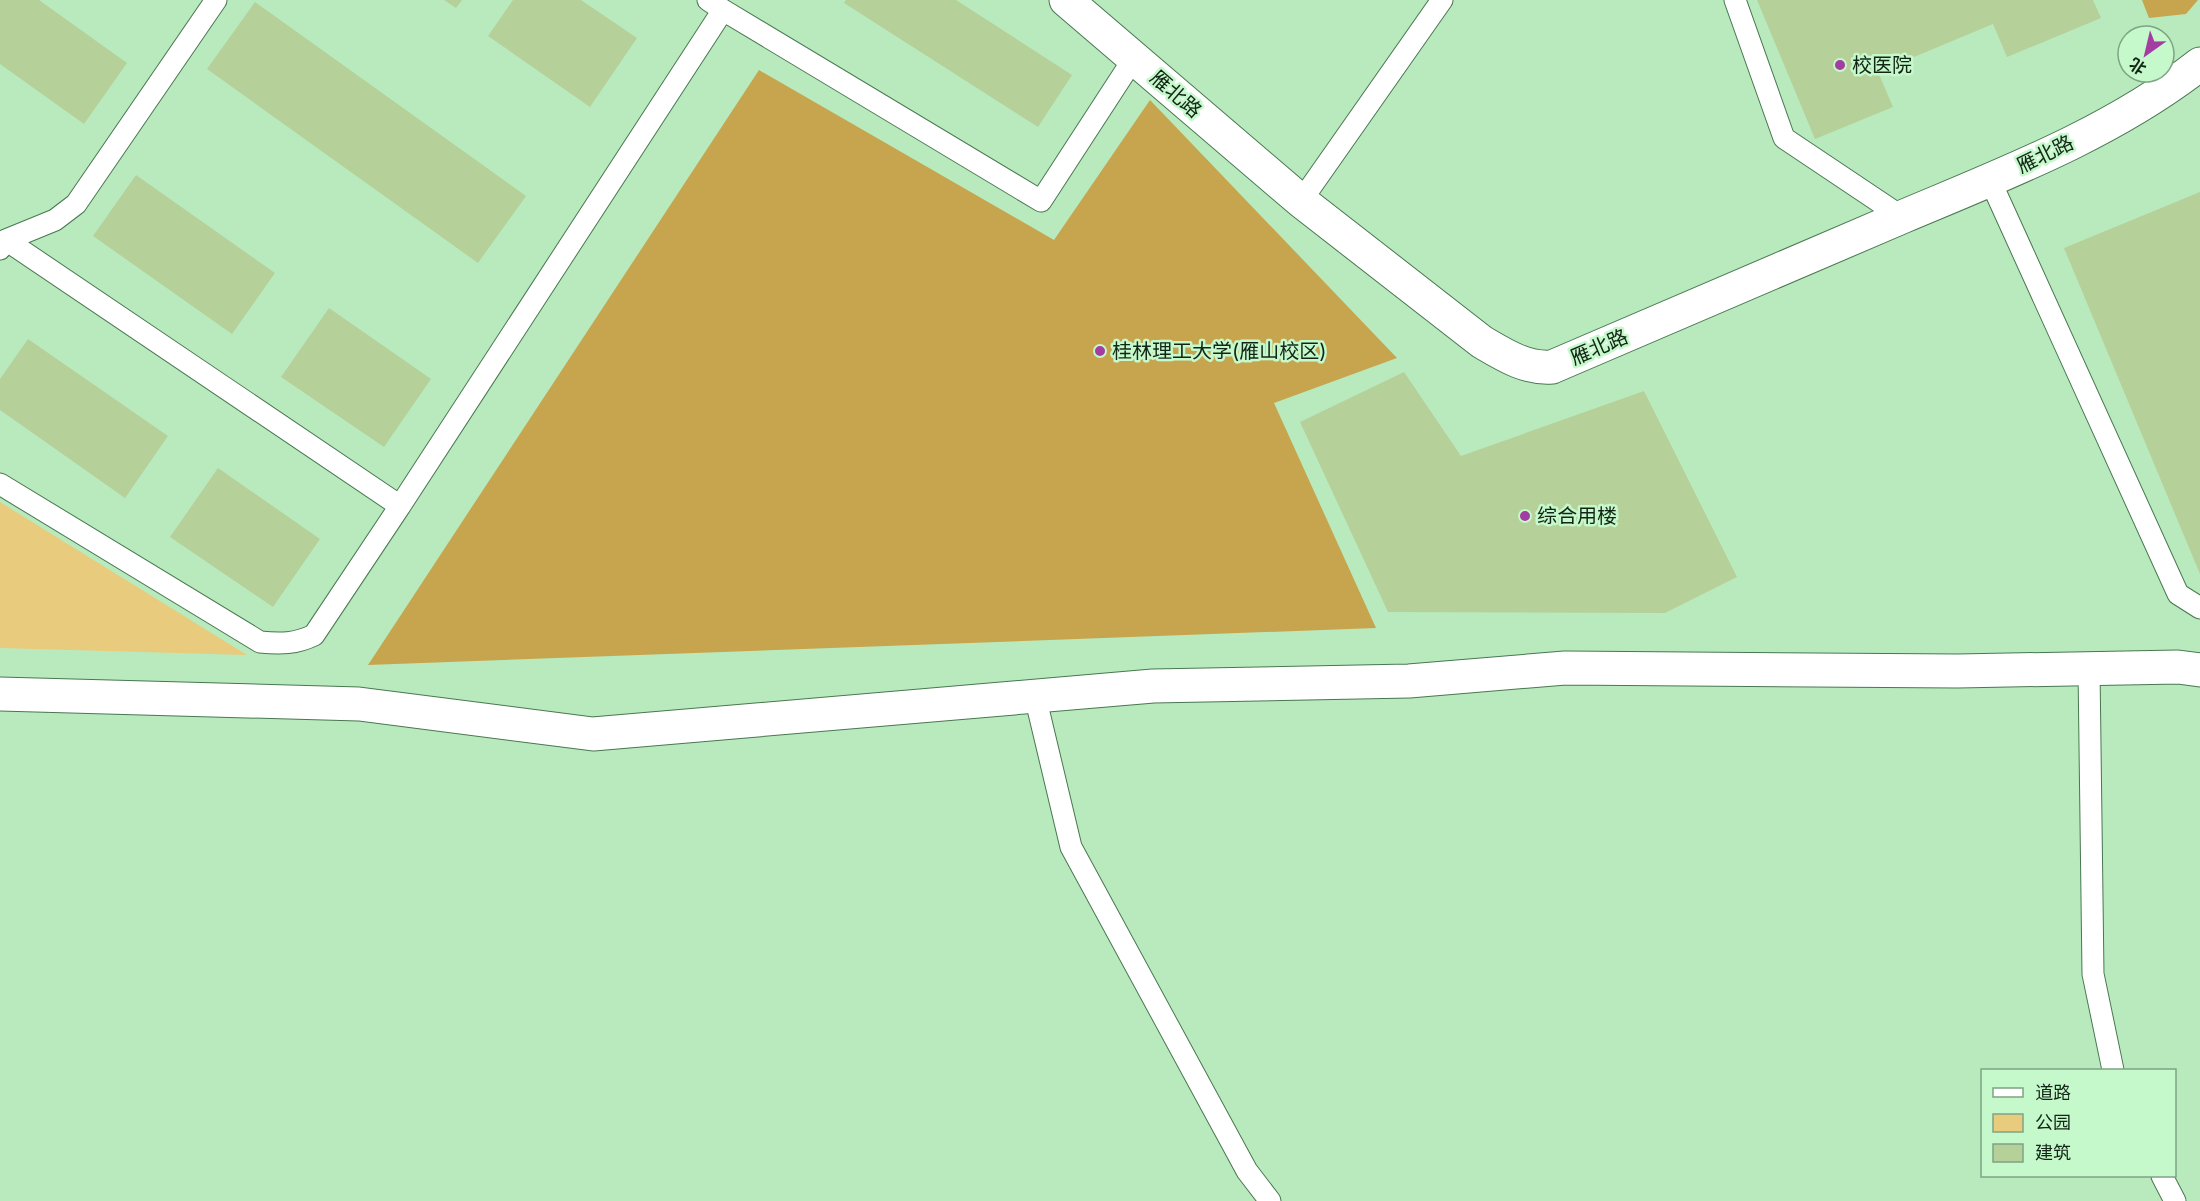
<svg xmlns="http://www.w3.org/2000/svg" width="2200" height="1201" font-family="Inter,'Noto Sans SC',sans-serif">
	<rect width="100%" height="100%" fill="#b8eabe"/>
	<!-- green -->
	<path fill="#e9cb7e" d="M0 502 247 655 0 648Z"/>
	<!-- forest -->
	<path fill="#c6a54e" d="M2142 0H2198L2186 14 2149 18Z
		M759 70 1054 240 1150 100 1397 358 1274 403 1376 628 368 665Z"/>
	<!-- building -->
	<path fill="#b6d099" d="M0 0H39L127 63 84 124 0 64Z
		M444 0H462L456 8Z
		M513 0H581L637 38 590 107 488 36Z
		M846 0H956L1072 75 1038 127 844 3Z
		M1757 0H2093L2101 18 2007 57 1993 24 1878 72 1893 107 1815 139Z
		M255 2 526 196 478 263 207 69Z
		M136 175 275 273 232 334 93 236Z
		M2200 192V574L2064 248Z
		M329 308 431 379 384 447 281 377Z
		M28 339 168 436 125 498 0 410V379Z
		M1404 372 1461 456 1644 391 1737 577 1665 613 1388 612 1300 422Z
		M218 468 320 539 273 607 170 537Z"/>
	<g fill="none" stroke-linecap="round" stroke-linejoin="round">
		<defs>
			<path id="lane" d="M708 0 723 10
				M1735 0 1784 138 1902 217
				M1990 180 2178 594 2200 608
				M1301 201 1442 0
				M6 240 55 220 76 204 216 0
				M0 249 6 240 400 506 723 10 1041 201 1134 58
				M0 484 260 642C280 644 296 644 314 635L400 506
				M2089 669 2093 974 2113 1070
				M1035 696 1071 847 1247 1171 1270 1201
				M2162 1176 2175 1201"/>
			<path id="street" d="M1066 0 1301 201 1482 342C1504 355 1526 369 1552 367 1669 317 1786 267 1902 217 2004 174 2112 133 2200 64
				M0 694 359 704 593 734 1153 686 1409 681 1565 668 1958 671 2178 667 2200 670"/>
		</defs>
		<!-- lane casing -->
		<use href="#lane" stroke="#497750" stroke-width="23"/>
		<!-- street casing -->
		<use href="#street" stroke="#497750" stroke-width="35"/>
		<!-- lane -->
		<use href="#lane" stroke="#fff" stroke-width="21"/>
		<!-- street -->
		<use href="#street" stroke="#fff" stroke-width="33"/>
	</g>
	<!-- markers -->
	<g fill="#a33da2" stroke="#c5f8cb" stroke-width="2">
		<circle cx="1840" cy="65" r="6"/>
		<circle cx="1100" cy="351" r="6"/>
		<circle cx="1525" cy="516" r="6"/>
	</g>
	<g text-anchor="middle" stroke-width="5" stroke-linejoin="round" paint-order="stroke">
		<!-- poi labels -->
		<g font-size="20" fill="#132616" stroke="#c5f8cb" text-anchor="start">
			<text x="1852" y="72">校医院</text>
			<text x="1112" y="358">桂林理工大学(雁山校区)</text>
			<text x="1537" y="523">综合用楼</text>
		</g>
		<!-- street labels -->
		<g font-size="20" fill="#132616" stroke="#c5f8cb">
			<text transform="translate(1176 94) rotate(41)" y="7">雁北路</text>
			<text transform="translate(2045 154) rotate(-26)" y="7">雁北路</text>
			<text transform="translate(1599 347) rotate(-23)" y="7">雁北路</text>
		</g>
	</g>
	<!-- legend -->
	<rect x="1981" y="1069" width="195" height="108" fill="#c5f8cb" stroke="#7ea483" stroke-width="1.5"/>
	<rect x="1993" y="1088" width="30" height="9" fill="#ffffff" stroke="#7ea483" stroke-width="1.5"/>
	<text x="2035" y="1099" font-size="18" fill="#132616">道路</text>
	<rect x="1993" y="1114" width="30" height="18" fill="#e9cb7e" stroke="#7ea483" stroke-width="1.5"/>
	<text x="2035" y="1129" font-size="18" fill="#132616">公园</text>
	<rect x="1993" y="1144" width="30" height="18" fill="#b6d099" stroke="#7ea483" stroke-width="1.5"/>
	<text x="2035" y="1159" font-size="18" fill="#132616">建筑</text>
	<!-- north arrow -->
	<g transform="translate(2146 54) rotate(214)"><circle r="28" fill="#c5f8cb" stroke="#7ea483" stroke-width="1.5"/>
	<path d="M0-4.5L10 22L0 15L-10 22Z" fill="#a33da2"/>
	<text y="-9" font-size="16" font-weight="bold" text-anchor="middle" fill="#132616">北</text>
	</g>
</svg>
